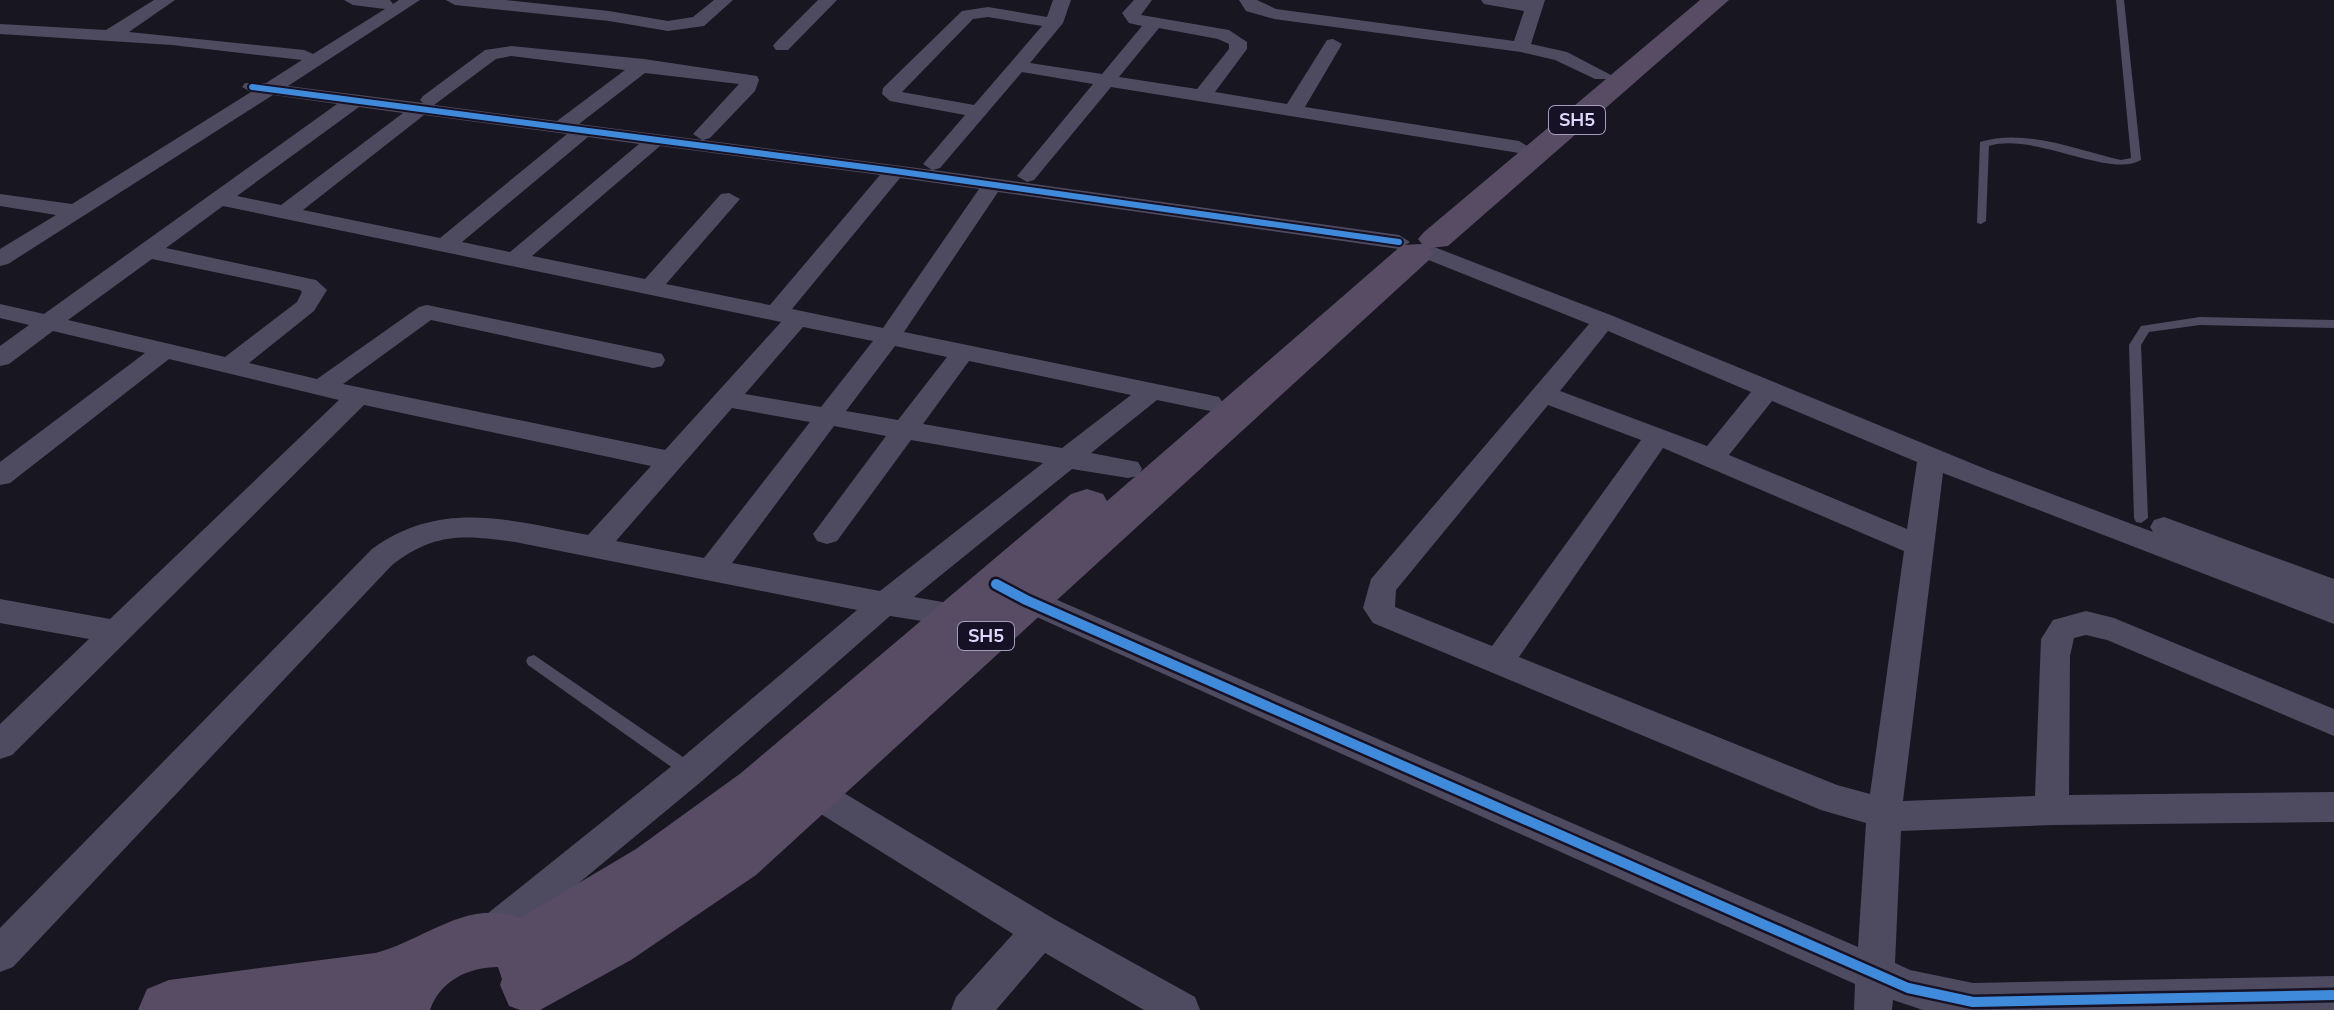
<svg xmlns="http://www.w3.org/2000/svg" width="2334" height="1010" font-family="'Nunito Sans',sans-serif">
	<rect width="100%" height="100%" fill="#181620"/>
	<g fill="none" stroke-linecap="round" stroke-linejoin="round">
		<!-- service -->
		<path fill="#4e4b61" fill-rule="evenodd" d="M2116 0H2124L2141 160C2110 179 2034 132 1989 146L1986 221 1981 224 1977 223 1980 142C2026 128 2077 150 2121 160L2131 158Z
			M2200 317 2334 320V328L2200 325 2149 332 2141 345 2148 518 2141 523 2136 522 2134 518 2129 345 2141 326Z
			M534 655 696 766 698 771 696 776 690 778 684 776 528 665 526 661 528 657Z"/>
		<!-- minor -->
		<path fill="#4e4b61" fill-rule="evenodd" d="M154 0H175L129 32 304 50 313 54 385 9 353 5 344 0H390L393 4 399 0H420L288 86 423 103 420 100 423 96 485 50 511 46 644 59 757 76 759 80 755 91 710 138 703 140 932 170 923 164 965 115 890 101 882 94 883 88 962 11 988 7 1047 17 1053 0H1071L1063 23 1030 63 1102 74 1142 26 1129 23 1122 13 1134 0H1152L1141 15 1229 30 1247 42V49L1215 92 1287 104 1327 40 1333 39 1342 44 1305 107 1519 141 1529 147 1519 153 1111 87 1034 180 1027 182 1017 176 1093 84 1022 72 940 168 933 170 1399 235 1410 242 1399 249 998 192 904 332 1210 395 1219 397 1223 403 1219 409 1210 411 1157 400 1091 453 1138 462 1142 469 1138 476 1128 478 1072 469 914 597 971 607 975 615 971 623 960 627 890 616 702 781 498 950 485 956 472 950 466 938 472 926 678 761 857 610 515 542C464 535 435 532 392 565L13 967 0 972V928L372 549C441 499 510 520 588 535L651 466 364 405 12 755 0 759V724L89 639 0 623V599L110 619 339 400 169 359 10 483 0 485V462L145 353 53 331 9 364 0 366V346L29 325 0 318V304L44 314 337 104 273 95 8 264 0 266V249L56 215 0 206V194L72 204 251 92 242 87 245 83H266L302 60 172 45 0 34V24L106 30ZM988 17 1042 26 974 105 902 92 973 19ZM1159 28 1218 39 1229 44V49L1197 89 1119 77ZM511 56 625 70 557 121 434 105 496 59ZM645 73 739 84 693 134 702 140 579 124ZM359 107 403 113 281 205 237 196ZM424 115 567 134 440 238 303 210ZM588 137 639 144 510 252 462 242ZM660 146 880 175 770 305 666 284 740 199 729 193 721 194 645 279 532 256ZM900 178 979 189 883 328 792 309ZM223 206 781 322 665 450 343 384 431 320 653 368 662 366 665 360 662 354 653 352 427 305 419 307 317 379 249 363 314 311 327 290 316 280 166 248ZM152 259 300 290 302 292 297 302 225 357 68 320ZM803 327 873 341 821 407 745 394ZM895 346 947 357 898 420 846 411ZM969 361 1131 395 1062 448 923 424ZM732 408 810 422 704 558 616 541ZM834 426 886 436 813 534 817 541 827 544 837 541 911 440 1043 463 880 591 732 563Z
			M446 0H505L609 11 668 21 693 17 714 0H733L704 26 668 31 609 21 455 5Z
			M818 0H837L788 50H776L773 46 776 42Z
			M1239 0H1257L1276 9 1514 41 1524 11 1484 4 1481 0H1545L1531 44 1567 52 1611 75 1609 79H1595L1555 60 1521 52 1274 19 1246 11Z
			M1429 245 1613 316 1988 470 2153 532 2150 527 2154 520 2164 517 2334 579V624L1943 473 1903 801 2035 796 2041 639 2053 620 2086 611 2114 618 2334 709V736L2107 640 2086 635 2074 638 2070 656 2069 795 2334 792V822L2052 825 1901 831 1895 963 1910 970 1973 983 2334 976V1010H1923L1893 1000 1892 1010H1854L1855 984 1003 602 999 594 1003 586 1014 583 1025 586 1858 947 1866 823 1821 810 1373 623 1363 608 1371 579 1589 324 1421 257 1418 252 1421 247ZM1608 331 1751 392 1707 446 1560 391ZM1772 401 1917 462 1907 529 1729 455ZM1548 405 1641 440 1492 646 1395 607 1396 590ZM1663 448 1904 551 1870 794 1837 785 1519 657Z
			M812 776 824 781 1054 919 1195 997 1200 1010H1144L1045 953 996 1010H951L956 997 1013 934 800 801 795 791 800 781Z"/>
		<!-- primary -->
		<path fill="#584c65" fill-rule="evenodd" d="M1700 0H1729L1448 246 1429 248 1433 253 1428 261 756 875 631 960 540 1010H520L509 1006 500 985 502 979 498 967C468 967 440 981 430 1010H138L147 989 169 980 375 953C424 941 466 898 520 918L636 849 741 773 1071 494 1087 489 1103 494 1107 501 1402 245 1422 244 1418 239 1424 232Z"/>
		<defs>
			<path id="cycleway-far1" d="M252 87 895 171 1399 242"/>
			<path id="cycleway" d="M996 584 1026 600 1908 988 1973 1002 2334 995"/>
		</defs>
		<!-- cycleway-far1 casing -->
		<use href="#cycleway-far1" stroke="#161125" stroke-width="10"/>
		<!-- cycleway casing -->
		<use href="#cycleway" stroke="#161125" stroke-width="15"/>
		<!-- cycleway-far1 -->
		<use href="#cycleway-far1" stroke="#408adc" stroke-width="6"/>
		<!-- cycleway -->
		<use href="#cycleway" stroke="#408adc" stroke-width="10"/>
	</g>
	<g text-anchor="middle" stroke-width="7" stroke-linejoin="round" paint-order="stroke">
		<!-- shield labels -->
		<g fill="#161125" stroke="#a39cbc" stroke-width="2">
			<rect x="1549" y="106" width="56" height="28" rx="6"/>
			<rect x="958" y="622" width="56" height="28" rx="6"/>
		</g>
		<g font-size="18" font-weight="bold" fill="#dfd7fd">
			<text x="1577" y="126">SH5</text>
			<text x="986" y="642">SH5</text>
		</g>
	</g>
</svg>
